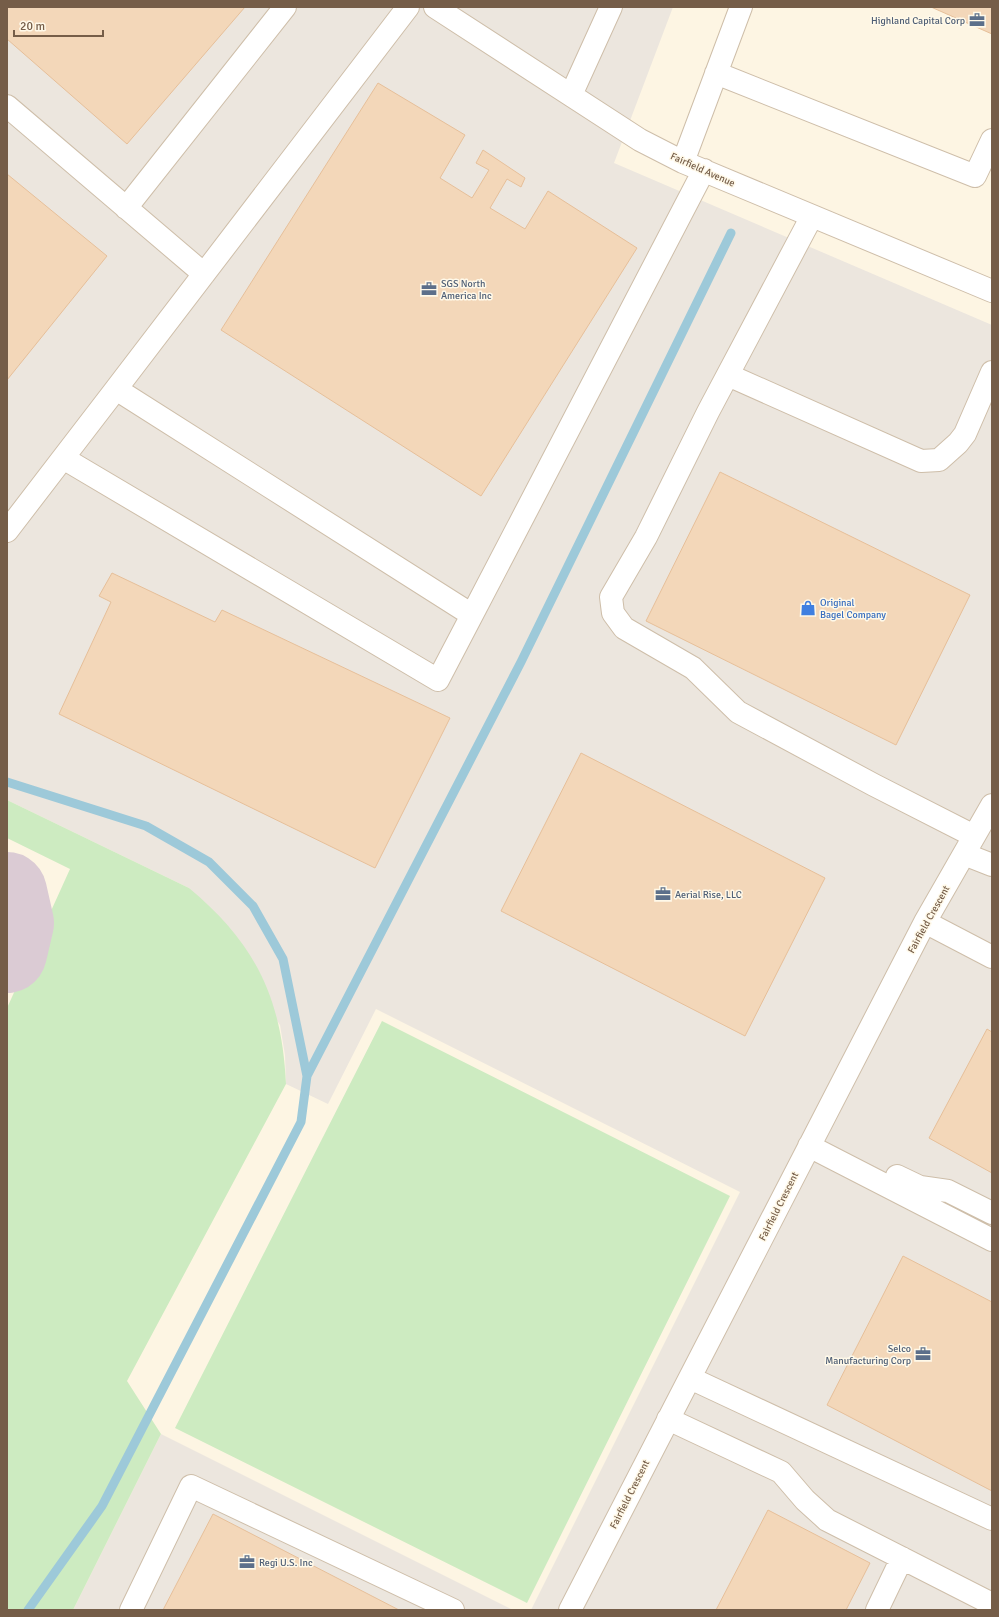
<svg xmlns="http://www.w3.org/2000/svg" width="999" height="1617" font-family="Signika,sans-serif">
	<rect width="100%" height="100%" fill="#fdf5e3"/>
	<!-- industrial -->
	<path fill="#ece6de" d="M7 7H673L614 163 992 325V1610H531L740 1192 376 1009 328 1104 286 1084 285 1055 280 1025 189 888 7 800Z
		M161 1434 513 1610H73Z"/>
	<!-- green -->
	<path fill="#cdebc1" d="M7 800 189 888C255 943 282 998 286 1084L127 1381 161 1434 73 1610H7V1008L70 869 7 838Z
		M382 1021 730 1196 527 1603 175 1428Z"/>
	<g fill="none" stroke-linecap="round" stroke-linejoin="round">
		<!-- stream -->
		<path stroke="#9dc9d9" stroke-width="9" d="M7 782 146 826 209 862 253 906 283 959 307 1076 301 1122 102 1506 28 1610
			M307 1076 521 662 731 233"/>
		<!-- taxiway -->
		<path stroke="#dbcbd4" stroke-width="80" d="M7 892 14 923 7 953"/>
	</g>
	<!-- building -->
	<path fill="#f3d7b9" stroke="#e6bf99" d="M7 7H245L127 144 7 39Z
		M931 7H992V34Z
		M378 83 465 135 440 178 472 198 489 170 476 163 483 150 525 178 521 187 507 179 490 208 525 229 548 191 637 248 481 496 221 330Z
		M7 174 107 256 7 380Z
		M720 472 970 595 896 745 646 621Z
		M112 573 215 622 222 610 450 718 375 868 59 714 111 602 99 596Z
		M581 753 825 878 745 1036 501 911Z
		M987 1029 992 1032V1173L929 1138Z
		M903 1256 992 1302V1491L827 1405Z
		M768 1510 870 1563 846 1610H716Z
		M213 1514 399 1610H163Z"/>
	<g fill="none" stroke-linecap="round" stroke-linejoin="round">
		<defs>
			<path id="minor" d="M435 7 640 140 683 162 992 291
				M716 73 975 176 992 140
				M571 95 611 7
				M7 106 204 274
				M683 162 741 7
				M126 208 285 7
				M812 216 708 412 646 537 611 597 613 613 624 628 693 668 738 712 874 785 974 836
				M728 375 921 461 939 460 958 443 965 434 992 372
				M63 458 116 389
				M7 531 63 458 438 680 472 615 116 389 408 7
				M472 615 704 170
				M964 854 992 865
				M925 922 992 957
				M809 1146 992 1240
				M897 1176 920 1187 948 1191 992 1213
				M690 1378 992 1519
				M668 1419 781 1472 805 1500 827 1520 992 1604
				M131 1610 191 1486 453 1610
				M570 1610 925 922 992 805
				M877 1610 902 1558"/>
		</defs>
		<!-- minor casing -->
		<use href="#minor" stroke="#cebea9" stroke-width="24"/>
		<!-- minor -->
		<use href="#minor" stroke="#fff" stroke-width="22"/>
	</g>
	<!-- icons -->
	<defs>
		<symbol id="office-bare" viewBox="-9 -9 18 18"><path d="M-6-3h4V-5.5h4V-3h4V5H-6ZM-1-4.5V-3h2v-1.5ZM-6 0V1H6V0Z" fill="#5c6f8a" stroke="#fff9e9" stroke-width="2.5" paint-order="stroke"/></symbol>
		<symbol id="shop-bare" viewBox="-9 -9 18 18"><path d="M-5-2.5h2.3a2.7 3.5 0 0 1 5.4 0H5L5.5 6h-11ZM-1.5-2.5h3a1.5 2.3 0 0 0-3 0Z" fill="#3f7fe0" stroke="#fff9e9" stroke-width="2.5" paint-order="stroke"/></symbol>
	</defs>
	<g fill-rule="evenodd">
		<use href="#office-bare" x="966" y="9" width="22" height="22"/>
		<use href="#office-bare" x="418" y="278" width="22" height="22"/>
		<use href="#shop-bare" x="797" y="597" width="22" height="22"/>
		<use href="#office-bare" x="652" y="883" width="22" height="22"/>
		<use href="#office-bare" x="912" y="1343" width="22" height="22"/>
		<use href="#office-bare" x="236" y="1551" width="22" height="22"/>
	</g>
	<g text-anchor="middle" stroke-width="3" stroke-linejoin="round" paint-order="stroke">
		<!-- service labels -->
		<g font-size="10" fill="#4e5e75" stroke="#fff9e9" text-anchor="start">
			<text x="965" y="24" text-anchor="end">Highland Capital Corp</text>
			<text x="441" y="287">SGS North<tspan x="441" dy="12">America Inc</tspan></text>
			<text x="675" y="898">Aerial Rise, LLC</text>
			<text x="911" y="1352" text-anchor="end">Selco<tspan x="911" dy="12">Manufacturing Corp</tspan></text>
			<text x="259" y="1566">Regi U.S. Inc</text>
		</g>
		<!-- street labels -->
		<g font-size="10" fill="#755d48" stroke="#fff9e9">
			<text transform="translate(703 169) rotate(24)" y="4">Fairfield Avenue</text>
			<text transform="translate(928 919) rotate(-61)" y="4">Fairfield Crescent</text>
			<text transform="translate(778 1206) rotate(-63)" y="4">Fairfield Crescent</text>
			<text transform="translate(629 1494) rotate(-63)" y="4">Fairfield Crescent</text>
		</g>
		<!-- shop labels -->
		<g font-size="10" fill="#366cbe" stroke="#fff9e9" text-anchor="start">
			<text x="820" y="606">Original<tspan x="820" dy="12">Bagel Company</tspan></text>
		</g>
	</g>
	<!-- border -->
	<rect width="999" height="1617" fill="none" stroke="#755d48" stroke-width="16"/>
	<!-- scale -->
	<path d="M14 30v6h89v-6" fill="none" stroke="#755d48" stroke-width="2"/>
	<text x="20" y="30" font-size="12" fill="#755d48" stroke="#fff9e9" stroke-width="3" paint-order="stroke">20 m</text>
</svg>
